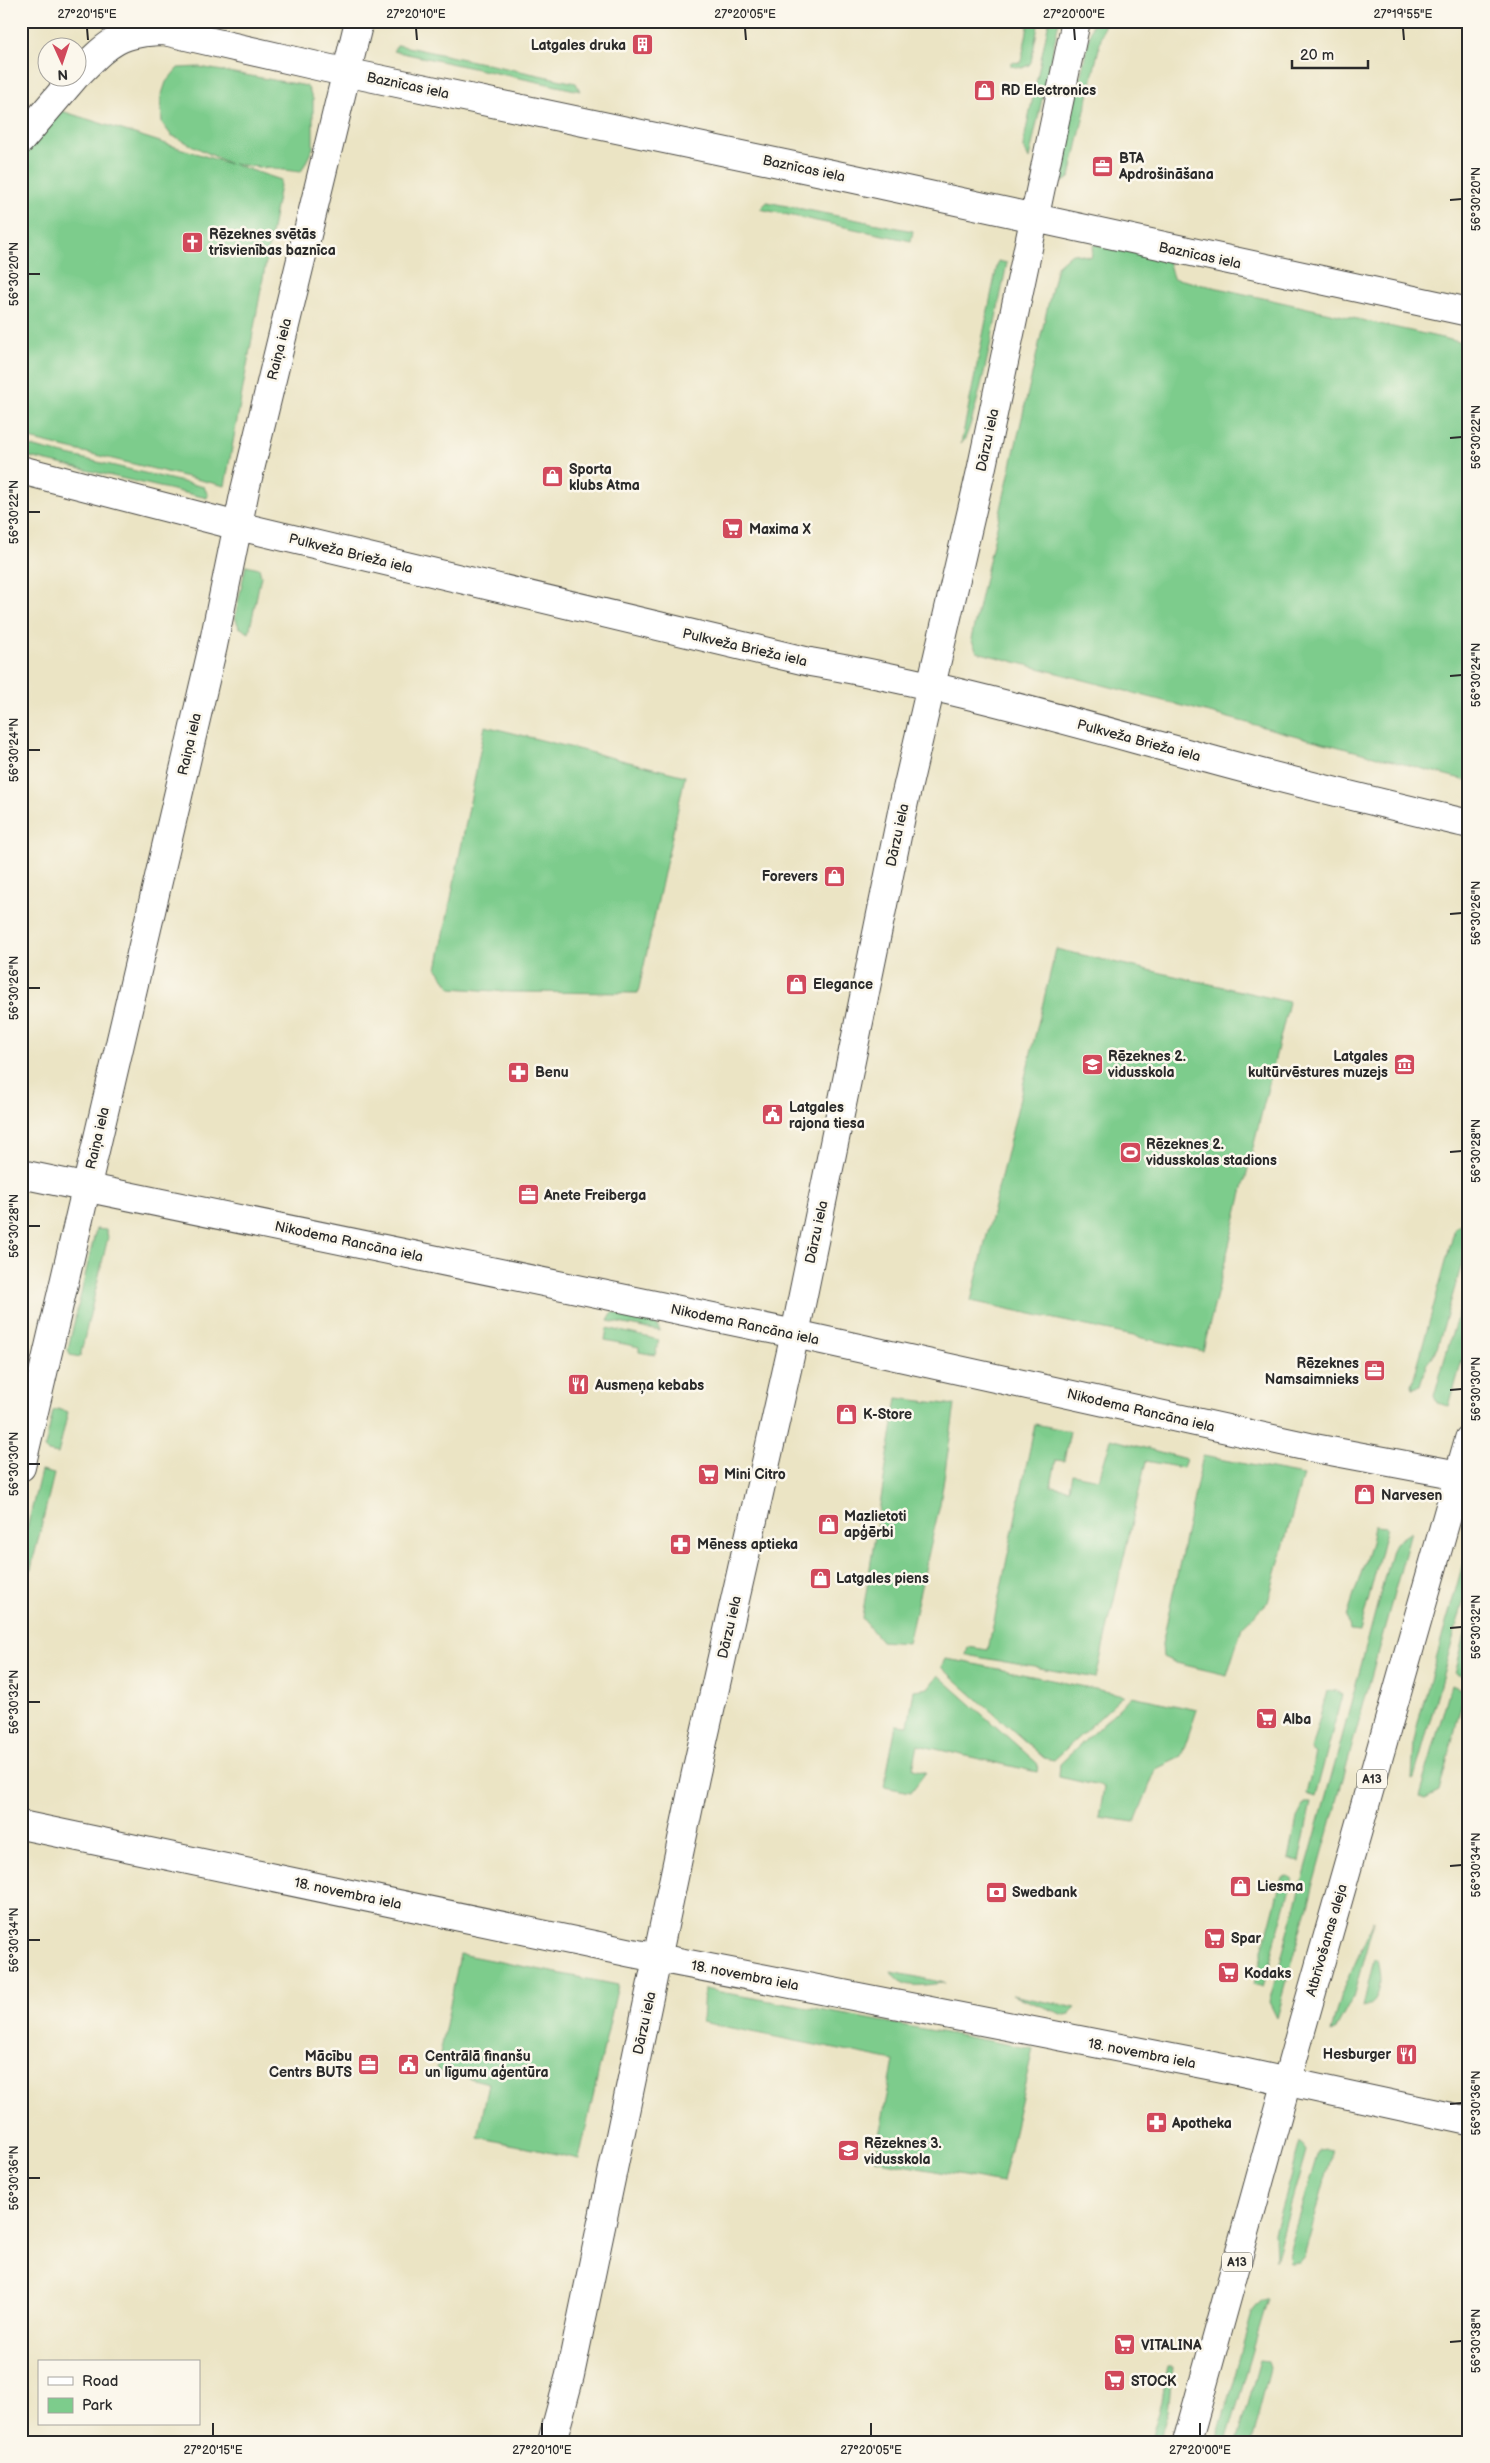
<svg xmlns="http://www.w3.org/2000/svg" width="1490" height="2463" font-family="'Balsamiq Sans',sans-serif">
	<rect width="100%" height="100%" fill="#fbf7ec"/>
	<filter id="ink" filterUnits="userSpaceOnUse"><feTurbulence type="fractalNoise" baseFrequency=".02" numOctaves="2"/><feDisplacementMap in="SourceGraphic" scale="10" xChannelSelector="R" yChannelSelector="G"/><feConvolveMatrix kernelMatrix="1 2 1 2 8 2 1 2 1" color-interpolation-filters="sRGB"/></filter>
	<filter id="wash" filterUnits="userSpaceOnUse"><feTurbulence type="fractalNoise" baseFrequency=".0096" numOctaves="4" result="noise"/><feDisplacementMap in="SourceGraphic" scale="20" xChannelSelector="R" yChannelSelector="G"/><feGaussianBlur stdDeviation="1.12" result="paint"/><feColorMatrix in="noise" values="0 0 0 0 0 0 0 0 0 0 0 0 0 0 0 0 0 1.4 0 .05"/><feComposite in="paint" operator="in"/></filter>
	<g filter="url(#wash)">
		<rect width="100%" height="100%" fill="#ebe4c4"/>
		<!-- green -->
		<path fill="#7dcc8c" stroke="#547c5c" d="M1029 21H1039L1031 62 1029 65 1022 68 1011 66V62L1021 63Z
			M1049 21H1059L1029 159 1024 148V140Z
			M1093 21H1105L1070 177 1065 181H1057Z
			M398 45 576 83 580 91 393 51Z
			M200 67 307 86 313 99V148L301 172 233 164 281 180 225 486 21 437V146L49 107 230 164 171 135 162 123 161 97 166 82 178 68Z
			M767 202 913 231 911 241 760 209Z
			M1094 244 1168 260 1173 278 1469 344V781L977 652 971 639 1057 266 1072 253 1091 257Z
			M998 261 1007 263C1002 287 974 436 961 444Z
			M21 444 204 487 208 495 207 498 21 455Z
			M246 565 259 568 261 576 249 633 239 627 235 617Z
			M485 726 685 776 638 993 509 992 451 988 437 969Z
			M1056 949 1289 1002 1203 1351 971 1301Z
			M1467 1220H1469V1240L1437 1348 1426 1365 1420 1386 1413 1388 1412 1385 1455 1228Z
			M96 1229 106 1230 108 1237 80 1357 70 1355 68 1349Z
			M1469 1275V1336L1449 1406 1437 1403 1434 1396Z
			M613 1312 655 1321 660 1331 608 1321Z
			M607 1328 659 1340 655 1355 639 1352V1347L605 1340Z
			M897 1398 955 1405 940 1504 908 1643 881 1641 862 1618Z
			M58 1409 68 1412 58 1454 48 1452 45 1447 53 1411Z
			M1035 1424 1070 1431 1064 1461 1056 1460 1051 1486 1069 1489 1072 1474 1099 1479 1111 1439 1186 1459 1183 1468 1146 1461 1096 1678 966 1655 968 1647 988 1650Z
			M1203 1456 1303 1475 1268 1602 1242 1627 1227 1675 1176 1663 1163 1657 1162 1644Z
			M41 1471 54 1474 21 1610V1553Z
			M1374 1526 1387 1527 1360 1632 1350 1631 1347 1616 1371 1543Z
			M1411 1532 1277 2018 1269 2002 1336 1760 1392 1549 1395 1543Z
			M1468 1546 1469 1581 1414 1778 1412 1779 1414 1741 1418 1722Z
			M1469 1618V1679L1455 1674Z
			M945 1659 964 1662 1124 1695 1054 1760 1044 1758 941 1667Z
			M938 1675 1038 1764 1037 1772 918 1745 913 1769 926 1772 911 1792 884 1787 896 1725 908 1726 914 1690 928 1688Z
			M1451 1685 1465 1690 1439 1792 1425 1799 1419 1797Z
			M1327 1691H1336L1342 1695 1315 1797 1306 1794 1316 1753 1311 1750Z
			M1132 1696 1197 1710 1181 1757 1156 1769 1135 1822 1099 1817 1104 1787 1059 1777 1060 1764Z
			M1305 1803H1311L1299 1862 1289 1860 1297 1818Z
			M1288 1876 1292 1881 1263 1987 1254 1984 1282 1877Z
			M1374 1921 1353 1997 1335 2031 1331 2033 1340 1997Z
			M460 1954 618 1985 579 2159 478 2137 489 2083 437 2070Z
			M1374 1959H1377C1381 1976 1384 2002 1363 2007Z
			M892 1972 945 1983C925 1984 903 1992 892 1972Z
			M704 1989 1033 2049 1002 2183 874 2160 894 2061 702 2022Z
			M1012 1995 1076 2008 1070 2014 1065 2015Z
			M1300 2142 1306 2151 1275 2260 1274 2233Z
			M1326 2150 1330 2151 1331 2159 1304 2256 1299 2262 1289 2263 1288 2256 1319 2151Z
			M1268 2299 1226 2442H1216L1252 2313 1261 2302Z
			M1260 2361 1268 2362 1270 2368 1251 2442H1237Z
			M1168 2366H1173L1168 2411 1159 2442H1150L1162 2401Z"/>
	</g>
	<g filter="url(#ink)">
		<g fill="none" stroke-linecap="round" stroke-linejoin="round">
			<defs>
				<path id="minor" d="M78 74C109 43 118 32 164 31L326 68 841 176 1469 312
					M21 140 74 78
					M21 470 238 526 810 662C948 685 1081 725 1216 761 1300 784 1385 804 1469 824
					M21 1174 795 1334 1309 1447 1459 1475
					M21 1467 213 646 245 490 359 21
					M21 1825 632 1953 1228 2069 1469 2121
					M552 2442 570 2375 695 1777 795 1334 904 802 981 471 1076 21"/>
				<path id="major" d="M1187 2442 1300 2034 1469 1439"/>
			</defs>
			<!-- minor casing -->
			<use href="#minor" stroke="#484742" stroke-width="30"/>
			<!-- major casing -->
			<use href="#major" stroke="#484742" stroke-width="30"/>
			<!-- minor -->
			<use href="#minor" stroke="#fff" stroke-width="28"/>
			<!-- major -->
			<use href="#major" stroke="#fff" stroke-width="28"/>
		</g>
	</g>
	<!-- ticks -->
	<path fill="none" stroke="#2b2b2b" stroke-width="2" d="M87 28 88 40M416 28 417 40M745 28 746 40M1074 28 1075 40M1403 28 1404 40M1450 200 1462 199M28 274H40M1450 438 1462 437M28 512H40M1450 676 1462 675M28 750H40M1450 914 1462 913M28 988H40M1450 1152 1462 1151M28 1226H40M1450 1390 1462 1389M28 1464H40M1450 1628 1462 1627M28 1702H40M1450 1866 1462 1865M28 1940H40M1450 2104 1462 2103M28 2178H40M1450 2342 1462 2341M213 2423V2436M542 2423V2436M871 2423V2436M1200 2423V2436"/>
	<!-- icons -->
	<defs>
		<symbol id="building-square" viewBox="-11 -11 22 22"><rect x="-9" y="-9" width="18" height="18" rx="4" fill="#d1495b" stroke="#fbf7ec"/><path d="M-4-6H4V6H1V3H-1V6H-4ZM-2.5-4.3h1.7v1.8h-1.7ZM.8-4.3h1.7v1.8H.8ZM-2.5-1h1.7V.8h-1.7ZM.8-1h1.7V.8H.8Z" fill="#fff"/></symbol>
		<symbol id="shop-square" viewBox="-11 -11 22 22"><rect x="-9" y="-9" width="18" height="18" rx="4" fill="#d1495b" stroke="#fbf7ec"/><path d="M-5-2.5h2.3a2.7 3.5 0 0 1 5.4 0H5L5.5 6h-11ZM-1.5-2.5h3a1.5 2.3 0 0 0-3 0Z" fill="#fff"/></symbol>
		<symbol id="office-square" viewBox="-11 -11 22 22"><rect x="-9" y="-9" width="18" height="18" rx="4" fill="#d1495b" stroke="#fbf7ec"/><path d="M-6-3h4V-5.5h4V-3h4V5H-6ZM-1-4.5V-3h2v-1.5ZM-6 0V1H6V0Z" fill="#fff"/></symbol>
		<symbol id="church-square" viewBox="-11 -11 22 22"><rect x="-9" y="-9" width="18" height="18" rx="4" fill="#d1495b" stroke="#fbf7ec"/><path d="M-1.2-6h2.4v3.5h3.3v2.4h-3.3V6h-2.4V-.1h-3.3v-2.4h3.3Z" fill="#fff"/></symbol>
		<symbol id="supermarket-square" viewBox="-11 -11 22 22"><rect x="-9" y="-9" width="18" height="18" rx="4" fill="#d1495b" stroke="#fbf7ec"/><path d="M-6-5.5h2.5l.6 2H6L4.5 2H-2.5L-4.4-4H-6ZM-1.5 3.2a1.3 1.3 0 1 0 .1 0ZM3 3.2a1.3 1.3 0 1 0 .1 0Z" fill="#fff"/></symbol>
		<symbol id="school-square" viewBox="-11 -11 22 22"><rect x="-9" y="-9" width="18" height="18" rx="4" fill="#d1495b" stroke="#fbf7ec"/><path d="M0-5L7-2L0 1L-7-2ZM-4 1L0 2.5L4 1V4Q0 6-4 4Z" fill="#fff"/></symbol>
		<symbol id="museum-square" viewBox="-11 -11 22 22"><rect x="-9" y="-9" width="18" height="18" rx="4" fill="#d1495b" stroke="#fbf7ec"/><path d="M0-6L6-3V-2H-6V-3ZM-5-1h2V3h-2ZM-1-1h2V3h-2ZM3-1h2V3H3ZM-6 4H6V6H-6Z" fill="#fff"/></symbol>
		<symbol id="pharmacy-square" viewBox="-11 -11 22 22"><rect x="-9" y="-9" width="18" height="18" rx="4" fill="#d1495b" stroke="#fbf7ec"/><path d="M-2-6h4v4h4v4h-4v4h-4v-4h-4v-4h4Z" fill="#fff"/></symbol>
		<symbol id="civic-square" viewBox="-11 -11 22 22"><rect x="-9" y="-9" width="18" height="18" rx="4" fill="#d1495b" stroke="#fbf7ec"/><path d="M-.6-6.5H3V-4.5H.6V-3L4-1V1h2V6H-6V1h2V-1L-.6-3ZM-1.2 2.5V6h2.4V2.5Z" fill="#fff"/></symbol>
		<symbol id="stadium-square" viewBox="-11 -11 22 22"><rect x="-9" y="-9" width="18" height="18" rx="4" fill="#d1495b" stroke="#fbf7ec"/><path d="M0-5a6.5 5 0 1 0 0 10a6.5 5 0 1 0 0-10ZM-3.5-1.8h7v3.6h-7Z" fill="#fff"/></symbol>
		<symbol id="restaurant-square" viewBox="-11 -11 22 22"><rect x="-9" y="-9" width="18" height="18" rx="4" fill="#d1495b" stroke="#fbf7ec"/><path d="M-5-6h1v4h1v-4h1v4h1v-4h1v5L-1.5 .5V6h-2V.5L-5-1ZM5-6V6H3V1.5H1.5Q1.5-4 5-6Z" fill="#fff"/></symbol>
		<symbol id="bank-square" viewBox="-11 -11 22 22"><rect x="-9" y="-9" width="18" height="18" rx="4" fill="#d1495b" stroke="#fbf7ec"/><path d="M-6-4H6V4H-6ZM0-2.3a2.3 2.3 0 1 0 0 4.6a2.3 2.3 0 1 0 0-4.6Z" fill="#fff"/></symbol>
	</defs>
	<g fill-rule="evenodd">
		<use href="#building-square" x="630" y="32" width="25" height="25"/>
		<use href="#shop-square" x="972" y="78" width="25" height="25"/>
		<use href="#office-square" x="1090" y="154" width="25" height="25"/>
		<use href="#church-square" x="180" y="230" width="25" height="25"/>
		<use href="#shop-square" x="540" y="464" width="25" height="25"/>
		<use href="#supermarket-square" x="720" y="516" width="25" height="25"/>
		<use href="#shop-square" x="822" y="864" width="25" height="25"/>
		<use href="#shop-square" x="784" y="972" width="25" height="25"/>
		<use href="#school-square" x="1080" y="1052" width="25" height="25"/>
		<use href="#museum-square" x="1392" y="1052" width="25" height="25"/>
		<use href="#pharmacy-square" x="506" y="1060" width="25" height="25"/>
		<use href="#civic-square" x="760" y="1102" width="25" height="25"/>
		<use href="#stadium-square" x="1118" y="1140" width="25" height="25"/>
		<use href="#office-square" x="516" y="1182" width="25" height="25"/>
		<use href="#office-square" x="1362" y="1358" width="25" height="25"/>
		<use href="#restaurant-square" x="566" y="1372" width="25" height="25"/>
		<use href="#shop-square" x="834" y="1402" width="25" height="25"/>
		<use href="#supermarket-square" x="696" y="1462" width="25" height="25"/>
		<use href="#shop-square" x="1352" y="1482" width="25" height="25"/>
		<use href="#shop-square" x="816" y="1512" width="25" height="25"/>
		<use href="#pharmacy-square" x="668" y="1532" width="25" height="25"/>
		<use href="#shop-square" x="808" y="1566" width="25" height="25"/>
		<use href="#supermarket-square" x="1254" y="1706" width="25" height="25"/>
		<use href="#shop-square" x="1228" y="1874" width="25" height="25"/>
		<use href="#bank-square" x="984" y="1880" width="25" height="25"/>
		<use href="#supermarket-square" x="1202" y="1926" width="25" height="25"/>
		<use href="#supermarket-square" x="1216" y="1960" width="25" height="25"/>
		<use href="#restaurant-square" x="1394" y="2042" width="25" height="25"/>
		<use href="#office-square" x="356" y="2052" width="25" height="25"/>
		<use href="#civic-square" x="396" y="2052" width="25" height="25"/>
		<use href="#pharmacy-square" x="1144" y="2110" width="25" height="25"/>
		<use href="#school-square" x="836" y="2138" width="25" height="25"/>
		<use href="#supermarket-square" x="1112" y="2332" width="25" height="25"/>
		<use href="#supermarket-square" x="1102" y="2368" width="25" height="25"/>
	</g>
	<g text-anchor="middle" stroke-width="5" stroke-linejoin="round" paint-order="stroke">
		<!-- shield labels -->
		<g fill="#fbf7ec" stroke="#696865" stroke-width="1">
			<rect x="1357" y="1769.5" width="30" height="19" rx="4"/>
			<rect x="1222" y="2252.5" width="30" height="19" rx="4"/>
		</g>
		<g font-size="12" font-weight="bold" fill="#2b2b2b">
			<text x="1372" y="1783">A13</text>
			<text x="1237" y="2266">A13</text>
		</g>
		<!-- poi labels -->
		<g font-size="14" font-weight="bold" fill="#2b2b2b" stroke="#fbf7ec" text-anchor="start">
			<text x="626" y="50" text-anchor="end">Latgales druka</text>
			<text x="1001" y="95">RD Electronics</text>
			<text x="1119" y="163">BTA<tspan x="1119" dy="16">Apdrošināšana</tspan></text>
			<text x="209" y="239">Rēzeknes svētās<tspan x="209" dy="16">trīsvienības baznīca</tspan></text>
			<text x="569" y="474">Sporta<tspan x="569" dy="16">klubs Atma</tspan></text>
			<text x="749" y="534">Maxima X</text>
			<text x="818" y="881" text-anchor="end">Forevers</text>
			<text x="813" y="989">Elegance</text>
			<text x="1108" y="1061">Rēzeknes 2.<tspan x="1108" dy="16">vidusskola</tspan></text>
			<text x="1388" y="1061" text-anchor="end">Latgales<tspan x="1388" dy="16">kultūrvēstures muzejs</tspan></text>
			<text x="535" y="1077">Benu</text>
			<text x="789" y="1112">Latgales<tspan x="789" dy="16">rajona tiesa</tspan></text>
			<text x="1146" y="1149">Rēzeknes 2.<tspan x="1146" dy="16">vidusskolas stadions</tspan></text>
			<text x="544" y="1200">Anete Freiberga</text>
			<text x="1359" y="1368" text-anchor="end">Rēzeknes<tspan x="1359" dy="16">Namsaimnieks</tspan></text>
			<text x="595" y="1390">Ausmeņa kebabs</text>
			<text x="863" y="1419">K-Store</text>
			<text x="724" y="1479">Mini Citro</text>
			<text x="1381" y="1500">Narvesen</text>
			<text x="844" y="1521">Mazlietoti<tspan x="844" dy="16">apģērbi</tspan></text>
			<text x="697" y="1549">Mēness aptieka</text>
			<text x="836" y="1583">Latgales piens</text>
			<text x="1283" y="1724">Alba</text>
			<text x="1257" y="1891">Liesma</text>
			<text x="1012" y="1897">Swedbank</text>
			<text x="1231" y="1943">Spar</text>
			<text x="1244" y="1978">Kodaks</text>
			<text x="1391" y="2059" text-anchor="end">Hesburger</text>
			<text x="352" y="2061" text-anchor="end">Mācību<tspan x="352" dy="16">Centrs BUTS</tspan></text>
			<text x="425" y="2061">Centrālā finanšu<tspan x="425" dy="16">un līgumu aģentūra</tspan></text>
			<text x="1172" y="2128">Apotheka</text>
			<text x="864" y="2148">Rēzeknes 3.<tspan x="864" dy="16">vidusskola</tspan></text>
			<text x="1141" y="2350">VITALINA</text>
			<text x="1131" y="2386">STOCK</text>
		</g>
		<!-- street labels -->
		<g font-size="14" fill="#2b2b2b" stroke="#fbf7ec">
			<text transform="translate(408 85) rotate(12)" y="5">Baznīcas iela</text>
			<text transform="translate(804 168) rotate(12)" y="5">Baznīcas iela</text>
			<text transform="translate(1200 255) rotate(12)" y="5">Baznīcas iela</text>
			<text transform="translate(279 349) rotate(-76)" y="5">Raiņa iela</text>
			<text transform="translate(987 440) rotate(-78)" y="5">Dārzu iela</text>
			<text transform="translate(351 553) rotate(14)" y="5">Pulkveža Brieža iela</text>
			<text transform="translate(745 647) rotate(13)" y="5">Pulkveža Brieža iela</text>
			<text transform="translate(1139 740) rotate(15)" y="5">Pulkveža Brieža iela</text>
			<text transform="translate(189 744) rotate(-77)" y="5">Raiņa iela</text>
			<text transform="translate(897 835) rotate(-78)" y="5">Dārzu iela</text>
			<text transform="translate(97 1138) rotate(-77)" y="5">Raiņa iela</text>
			<text transform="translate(816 1232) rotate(-78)" y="5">Dārzu iela</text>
			<text transform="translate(349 1241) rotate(12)" y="5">Nikodema Rancāna iela</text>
			<text transform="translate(745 1324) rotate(12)" y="5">Nikodema Rancāna iela</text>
			<text transform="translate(1141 1410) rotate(13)" y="5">Nikodema Rancāna iela</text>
			<text transform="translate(729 1627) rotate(-77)" y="5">Dārzu iela</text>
			<text transform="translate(348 1893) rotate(12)" y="5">18. novembra iela</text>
			<text transform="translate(1326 1940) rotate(-74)" y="5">Atbrīvošanas aleja</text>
			<text transform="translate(745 1975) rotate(11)" y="5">18. novembra iela</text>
			<text transform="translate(644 2023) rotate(-78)" y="5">Dārzu iela</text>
			<text transform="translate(1142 2053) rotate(11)" y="5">18. novembra iela</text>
		</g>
	</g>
	<!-- margin -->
	<rect width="1490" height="2463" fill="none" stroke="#fbf7ec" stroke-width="55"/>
	<!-- legend -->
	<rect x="38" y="2360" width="162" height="65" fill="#fbf7ec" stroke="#a8a59f"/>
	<rect x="48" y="2377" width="25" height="8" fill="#ffffff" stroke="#a8a59f"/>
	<text x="82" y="2386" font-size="15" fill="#2b2b2b">Road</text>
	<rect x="48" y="2398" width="25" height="15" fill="#7dcc8c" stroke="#a8a59f"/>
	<text x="82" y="2410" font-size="15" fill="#2b2b2b">Park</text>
	<!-- north arrow -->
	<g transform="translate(62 62) rotate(177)"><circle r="24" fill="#fbf7ec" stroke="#a8a59f"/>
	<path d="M0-4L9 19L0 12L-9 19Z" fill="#d1495b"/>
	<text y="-8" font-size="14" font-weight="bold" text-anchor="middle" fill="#2b2b2b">N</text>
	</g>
	<!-- scale -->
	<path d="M1292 60v8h76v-8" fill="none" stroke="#2b2b2b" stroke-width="2.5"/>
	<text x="1300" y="60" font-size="15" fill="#2b2b2b" stroke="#fbf7ec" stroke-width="4" paint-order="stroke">20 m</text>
	<rect x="28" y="28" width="1434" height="2408" fill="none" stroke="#2b2b2b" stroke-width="2"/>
	<g font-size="12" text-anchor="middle" fill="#2b2b2b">
		<text x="87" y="18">27°20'15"E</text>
		<text x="416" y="18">27°20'10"E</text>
		<text x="745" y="18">27°20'05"E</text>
		<text x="1074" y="18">27°20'00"E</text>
		<text x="1403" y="18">27°19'55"E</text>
		<text transform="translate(1476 199) rotate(-90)" y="4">56°30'20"N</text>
		<text transform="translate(14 274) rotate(-90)" y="4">56°30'20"N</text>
		<text transform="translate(1476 437) rotate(-90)" y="4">56°30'22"N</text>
		<text transform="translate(14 512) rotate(-90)" y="4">56°30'22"N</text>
		<text transform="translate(1476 675) rotate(-90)" y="4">56°30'24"N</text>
		<text transform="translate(14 750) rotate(-90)" y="4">56°30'24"N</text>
		<text transform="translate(1476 913) rotate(-90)" y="4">56°30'26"N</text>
		<text transform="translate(14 988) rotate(-90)" y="4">56°30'26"N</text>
		<text transform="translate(1476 1151) rotate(-90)" y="4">56°30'28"N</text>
		<text transform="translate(14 1226) rotate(-90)" y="4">56°30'28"N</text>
		<text transform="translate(1476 1389) rotate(-90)" y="4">56°30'30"N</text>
		<text transform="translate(14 1464) rotate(-90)" y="4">56°30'30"N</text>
		<text transform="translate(1476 1627) rotate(-90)" y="4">56°30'32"N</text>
		<text transform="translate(14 1702) rotate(-90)" y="4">56°30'32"N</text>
		<text transform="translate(1476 1865) rotate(-90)" y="4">56°30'34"N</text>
		<text transform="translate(14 1940) rotate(-90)" y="4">56°30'34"N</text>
		<text transform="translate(1476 2103) rotate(-90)" y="4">56°30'36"N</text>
		<text transform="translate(14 2178) rotate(-90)" y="4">56°30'36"N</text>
		<text transform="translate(1476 2341) rotate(-90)" y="4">56°30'38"N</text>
		<text x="213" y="2454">27°20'15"E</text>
		<text x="542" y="2454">27°20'10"E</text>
		<text x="871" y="2454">27°20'05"E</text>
		<text x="1200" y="2454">27°20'00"E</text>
	</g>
</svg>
